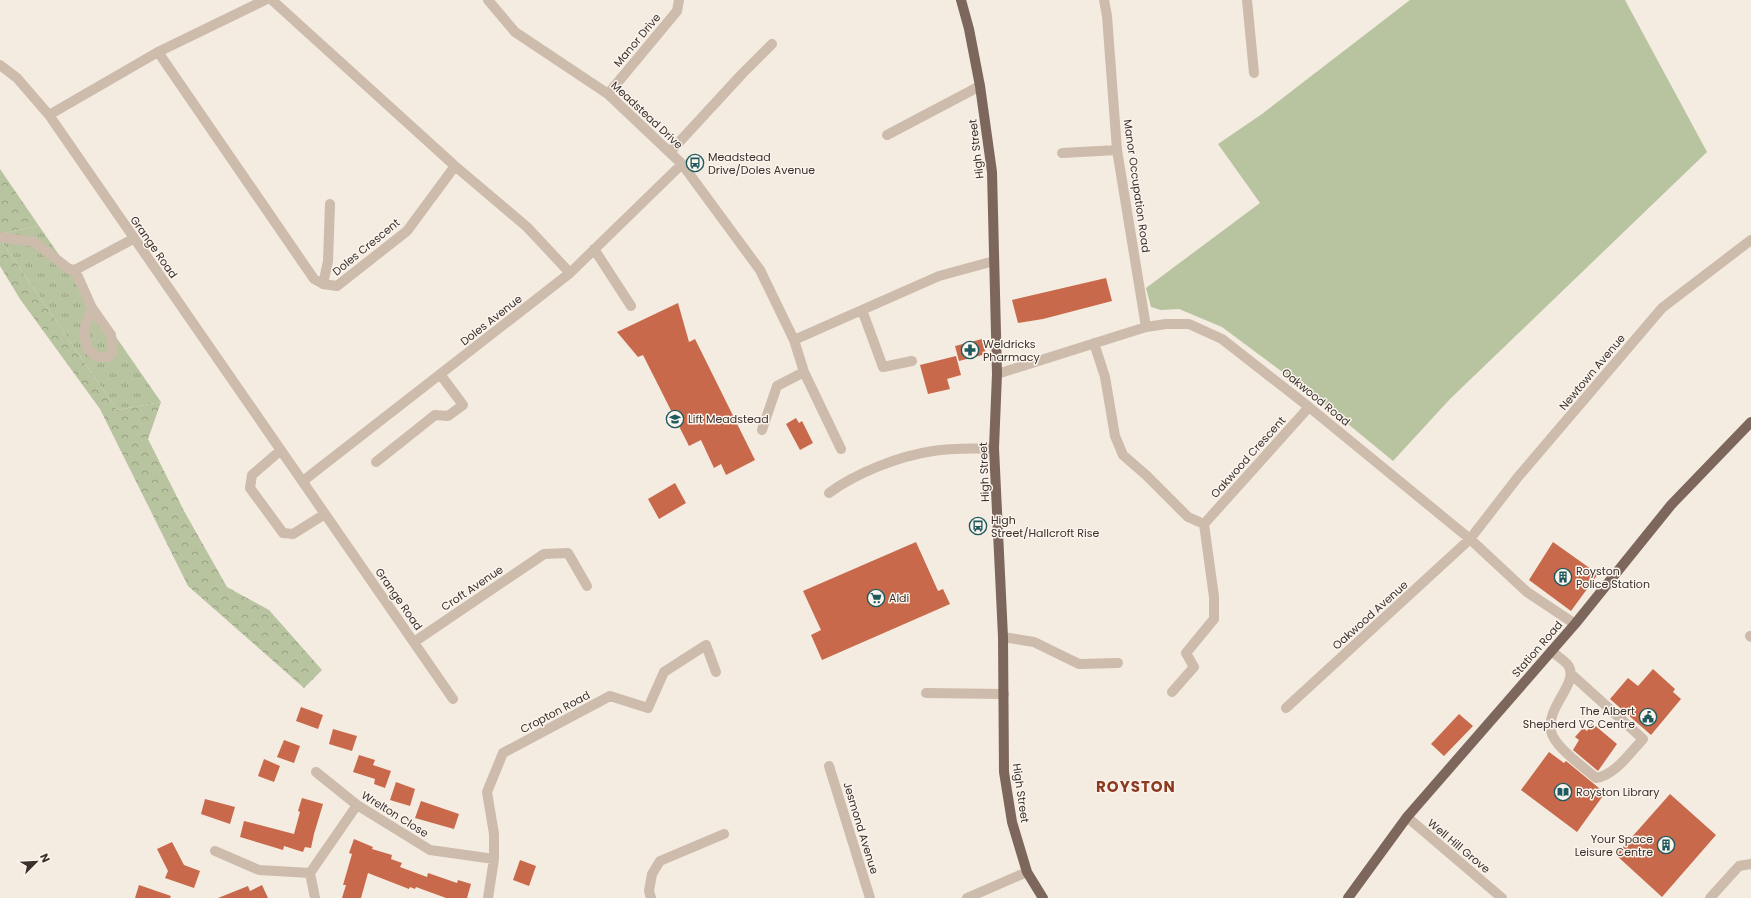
<svg xmlns="http://www.w3.org/2000/svg" width="1751" height="898" font-family="Poppins,sans-serif">
	<defs>
		<pattern id="grass-tufts" width="24" height="20" patternUnits="userSpaceOnUse"><rect width="24" height="20" fill="#b8c4a0"/><path d="M3 7l-1-3M5 7V3M7 7l1-3M15 17l-1-3M17 17v-4M19 17l1-3" fill="none" stroke="#97a083"/></pattern>
		<pattern id="forest-crowns" width="20" height="18" patternUnits="userSpaceOnUse"><rect width="20" height="18" fill="#b8c4a0"/><path d="M2 6a3 3 0 1 1 6 0M12 15a3 3 0 1 1 6 0" fill="none" stroke="#97a083"/></pattern>
	</defs>
	<rect width="100%" height="100%" fill="#f4ebe1"/>
	<!-- grass -->
	<path fill="url(#grass-tufts)" d="M39 226 161 402 117 410 0 239V234Z"/>
	<!-- forest -->
	<path fill="url(#forest-crowns)" d="M0 169 39 226 0 234Z
		M0 239 117 410 161 402 148 439 184 511 227 587 269 610 322 670 304 688 188 586 100 409 20 299 0 266Z"/>
	<!-- park -->
	<path fill="#b8c4a0" d="M1410 0H1625L1707 152 1450 399 1393 461 1308 391 1222 327 1179 309 1161 310 1151 307 1146 288 1260 203 1218 144 1262 114Z"/>
	<!-- building -->
	<path fill="#c8694b" d="M1106 278 1112 301 1043 319 1018 323 1012 300Z
		M678 303 689 342 695 339 755 460 726 475 721 464 714 468 701 440 689 446 643 355 638 357 617 332Z
		M982 339 986 354 959 361 955 346Z
		M956 356 961 375 947 379 950 389 928 394 920 365Z
		M796 418 799 423 802 421 813 443 800 450 786 424Z
		M675 483 686 503 659 519 648 499Z
		M916 542 938 591 943 589 950 604 822 660 811 635 821 630 803 591Z
		M1553 542 1598 574 1571 611 1529 580Z
		M1653 669 1675 689 1673 692 1681 699 1651 735 1610 699 1628 678 1638 686Z
		M301 707 323 715 318 729 296 721Z
		M1459 714 1473 726 1444 756 1431 744Z
		M1592 723 1617 744 1598 771 1573 750 1579 740 1575 737 1583 728 1587 731Z
		M333 729 357 736 352 751 329 744Z
		M284 740 300 746 294 763 277 757Z
		M1549 752 1564 763 1566 761 1605 793 1577 832 1521 790Z
		M359 755 375 760 373 765 391 771 385 788 374 784 375 779 353 772Z
		M264 759 280 766 274 782 258 776Z
		M396 782 415 789 410 806 390 800Z
		M1670 794 1716 835 1662 897 1616 855Z
		M302 798 323 804 314 834 311 848 305 847 303 852 284 846 283 850 240 837 244 821 294 834 300 812 298 811Z
		M205 799 235 807 230 824 201 814Z
		M421 801 459 814 454 829 415 818Z
		M354 839 373 847 372 849 392 855 391 859 402 863 400 867 427 877 428 873 457 883 458 880 471 884 467 898H446L416 887 415 889 410 887 409 889 368 873 361 898H342L346 885H343L352 854 349 853Z
		M172 842 184 865 200 871 194 888 165 878 168 871 157 849Z
		M520 860 536 866 529 886 513 880Z
		M139 885 171 896 170 898H135Z
		M262 885 268 898H218L248 886 250 891Z"/>
	<g fill="none" stroke-linecap="round" stroke-linejoin="round">
		<!-- minor -->
		<path stroke="#cdbbac" stroke-width="10" d="M488 0 515 32 608 94 682 164 760 270 794 340 939 276 994 261
			M1104 0 1107 16 1117 150 1146 327
			M1247 0 1254 73
			M158 52 314 279 323 284 337 286 407 231 455 166 272 0
			M0 65 17 78 49 115 453 699
			M608 94 677 11 679 0
			M49 115 158 52 265 0
			M887 135 980 86
			M670 152 742 74 772 44
			M1062 153 1117 150
			M455 166 527 227 570 273
			M0 237 34 242 69 269 75 270 133 239
			M594 249 631 306
			M75 270 92 308 111 335 113 352 108 357H97L87 348 84 330 92 308
			M323 284 328 261 330 204
			M862 310 883 367 912 361
			M794 340 804 372 841 449
			M1094 343 1105 377 1115 436 1123 455 1146 475 1188 517 1204 524
			M997 374 1146 327 1166 324H1189L1222 339 1309 407 1470 539 1527 592 1575 624
			M762 430 777 386 804 372
			M281 450 252 475 250 488 283 533 293 534 325 514
			M376 462 435 415 448 416 463 405 440 374
			M303 481 570 273 682 164
			M829 493C856 473 899 456 933 451 953 448 974 449 994 448
			M1750 636 1751 637
			M1003 637 1034 642 1079 664 1118 663
			M414 642 544 554 568 553 587 586
			M1551 651C1556 655 1564 660 1568 665 1580 683 1546 706 1551 731 1554 747 1584 767 1596 778 1615 775 1630 753 1643 739L1571 674
			M1172 692 1194 667 1186 653 1214 619V597L1204 524 1309 407
			M926 693 1004 694
			M1286 708 1470 539 1518 477 1662 308 1751 240
			M829 766 870 898
			M316 772 357 805 430 850 494 859
			M1407 817 1502 898
			M215 851 259 870 310 873
			M315 898 310 873 357 805
			M488 898 494 859V834L487 792 503 753 610 696 648 708 664 672 706 645 716 672
			M651 898 649 891 652 874 660 861 724 834
			M967 898 1027 872
			M1710 898 1739 866 1751 864"/>
		<!-- major -->
		<path stroke="#7d675c" stroke-width="10" d="M961 0 969 29 980 86 992 172 997 374 994 448 1003 637 1004 772 1012 822 1027 872 1043 898
			M1348 898 1407 817 1575 624 1671 505 1751 422"/>
	</g>
	<!-- icons -->
	<defs>
		<symbol id="bus-ring" viewBox="-11 -11 22 22"><circle r="9.5" fill="#fbf5ee" stroke="#1f5a5e" stroke-width="1.5"/><path d="M-5-6H5V4H4V6H2V4H-2V6H-4V4H-5ZM-3.5-4V0h7V-4ZM-3.5 1.2v1.5H-2V1.2ZM2 1.2v1.5H3.5V1.2Z" fill="#1f5a5e"/></symbol>
		<symbol id="pharmacy-ring" viewBox="-11 -11 22 22"><circle r="9.5" fill="#fbf5ee" stroke="#1f5a5e" stroke-width="1.5"/><path d="M-2-6h4v4h4v4h-4v4h-4v-4h-4v-4h4Z" fill="#1f5a5e"/></symbol>
		<symbol id="school-ring" viewBox="-11 -11 22 22"><circle r="9.5" fill="#fbf5ee" stroke="#1f5a5e" stroke-width="1.5"/><path d="M0-5L7-2L0 1L-7-2ZM-4 1L0 2.5L4 1V4Q0 6-4 4Z" fill="#1f5a5e"/></symbol>
		<symbol id="building-ring" viewBox="-11 -11 22 22"><circle r="9.5" fill="#fbf5ee" stroke="#1f5a5e" stroke-width="1.5"/><path d="M-4-6H4V6H1V3H-1V6H-4ZM-2.5-4.3h1.7v1.8h-1.7ZM.8-4.3h1.7v1.8H.8ZM-2.5-1h1.7V.8h-1.7ZM.8-1h1.7V.8H.8Z" fill="#1f5a5e"/></symbol>
		<symbol id="supermarket-ring" viewBox="-11 -11 22 22"><circle r="9.5" fill="#fbf5ee" stroke="#1f5a5e" stroke-width="1.5"/><path d="M-6-5.5h2.5l.6 2H6L4.5 2H-2.5L-4.4-4H-6ZM-1.5 3.2a1.3 1.3 0 1 0 .1 0ZM3 3.2a1.3 1.3 0 1 0 .1 0Z" fill="#1f5a5e"/></symbol>
		<symbol id="civic-ring" viewBox="-11 -11 22 22"><circle r="9.5" fill="#fbf5ee" stroke="#1f5a5e" stroke-width="1.5"/><path d="M-.6-6.5H3V-4.5H.6V-3L4-1V1h2V6H-6V1h2V-1L-.6-3ZM-1.2 2.5V6h2.4V2.5Z" fill="#1f5a5e"/></symbol>
		<symbol id="library-ring" viewBox="-11 -11 22 22"><circle r="9.5" fill="#fbf5ee" stroke="#1f5a5e" stroke-width="1.5"/><path d="M-6-4Q-3-5.5-.7-3.5V5Q-3 3-6 4ZM6-4Q3-5.5 .7-3.5V5Q3 3 6 4Z" fill="#1f5a5e"/></symbol>
	</defs>
	<g fill-rule="evenodd">
		<use href="#bus-ring" x="685" y="153" width="20" height="20"/>
		<use href="#pharmacy-ring" x="960" y="340" width="20" height="20"/>
		<use href="#school-ring" x="665" y="409" width="20" height="20"/>
		<use href="#bus-ring" x="968" y="516" width="20" height="20"/>
		<use href="#building-ring" x="1553" y="567" width="20" height="20"/>
		<use href="#supermarket-ring" x="866" y="588" width="20" height="20"/>
		<use href="#civic-ring" x="1638" y="707" width="20" height="20"/>
		<use href="#library-ring" x="1553" y="782" width="20" height="20"/>
		<use href="#building-ring" x="1656" y="835" width="20" height="20"/>
	</g>
	<g text-anchor="middle" stroke-width="3" stroke-linejoin="round" paint-order="stroke">
		<!-- street labels -->
		<g font-size="11" fill="#3b302b" stroke="#fbf5ee">
			<text transform="translate(637 40) rotate(-50)" y="4">Manor Drive</text>
			<text transform="translate(647 115) rotate(43)" y="4">Meadstead Drive</text>
			<text transform="translate(976 149) rotate(-97)" y="4">High Street</text>
			<text transform="translate(1137 186) rotate(82)" y="4">Manor Occupation Road</text>
			<text transform="translate(154 247) rotate(55)" y="4">Grange Road</text>
			<text transform="translate(366 247) rotate(-39)" y="4">Doles Crescent</text>
			<text transform="translate(491 320) rotate(-38)" y="4">Doles Avenue</text>
			<text transform="translate(1592 372) rotate(-50)" y="4">Newtown Avenue</text>
			<text transform="translate(1316 397) rotate(39)" y="4">Oakwood Road</text>
			<text transform="translate(1248 457) rotate(-48)" y="4">Oakwood Crescent</text>
			<text transform="translate(984 472) rotate(-92)" y="4">High Street</text>
			<text transform="translate(472 588) rotate(-34)" y="4">Croft Avenue</text>
			<text transform="translate(399 599) rotate(55)" y="4">Grange Road</text>
			<text transform="translate(1370 615) rotate(-42)" y="4">Oakwood Avenue</text>
			<text transform="translate(1537 649) rotate(-49)" y="4">Station Road</text>
			<text transform="translate(555 712) rotate(-28)" y="4">Cropton Road</text>
			<text transform="translate(1021 793) rotate(82)" y="4">High Street</text>
			<text transform="translate(395 814) rotate(32)" y="4">Wrelton Close</text>
			<text transform="translate(861 828) rotate(73)" y="4">Jesmond Avenue</text>
			<text transform="translate(1459 846) rotate(40)" y="4">Well Hill Grove</text>
		</g>
		<!-- poi labels -->
		<g font-size="11" fill="#3b302b" stroke="#fbf5ee" text-anchor="start">
			<text x="708" y="161">Meadstead<tspan x="708" dy="13">Drive/Doles Avenue</tspan></text>
			<text x="983" y="348">Weldricks<tspan x="983" dy="13">Pharmacy</tspan></text>
			<text x="688" y="423">Lift Meadstead</text>
			<text x="991" y="524">High<tspan x="991" dy="13">Street/Hallcroft Rise</tspan></text>
			<text x="1576" y="575">Royston<tspan x="1576" dy="13">Police Station</tspan></text>
			<text x="889" y="602">Aldi</text>
			<text x="1635" y="715" text-anchor="end">The Albert<tspan x="1635" dy="13">Shepherd VC Centre</tspan></text>
			<text x="1576" y="796">Royston Library</text>
			<text x="1653" y="843" text-anchor="end">Your Space<tspan x="1653" dy="13">Leisure Centre</tspan></text>
		</g>
		<!-- district labels -->
		<g font-size="15" font-weight="bold" letter-spacing="1" fill="#8c3b22" stroke="#fbf5ee">
			<text x="1136" y="792">ROYSTON</text>
		</g>
	</g>
	<!-- north arrow -->
	<g transform="translate(36 862) rotate(66)" stroke="#fbf5ee" stroke-width="3" paint-order="stroke">
	<path d="M0-3L7 15L0 10L-7 15Z" fill="#3b302b"/>
	<text y="-6" font-size="11" font-weight="bold" text-anchor="middle" fill="#3b302b">N</text>
	</g>
</svg>
